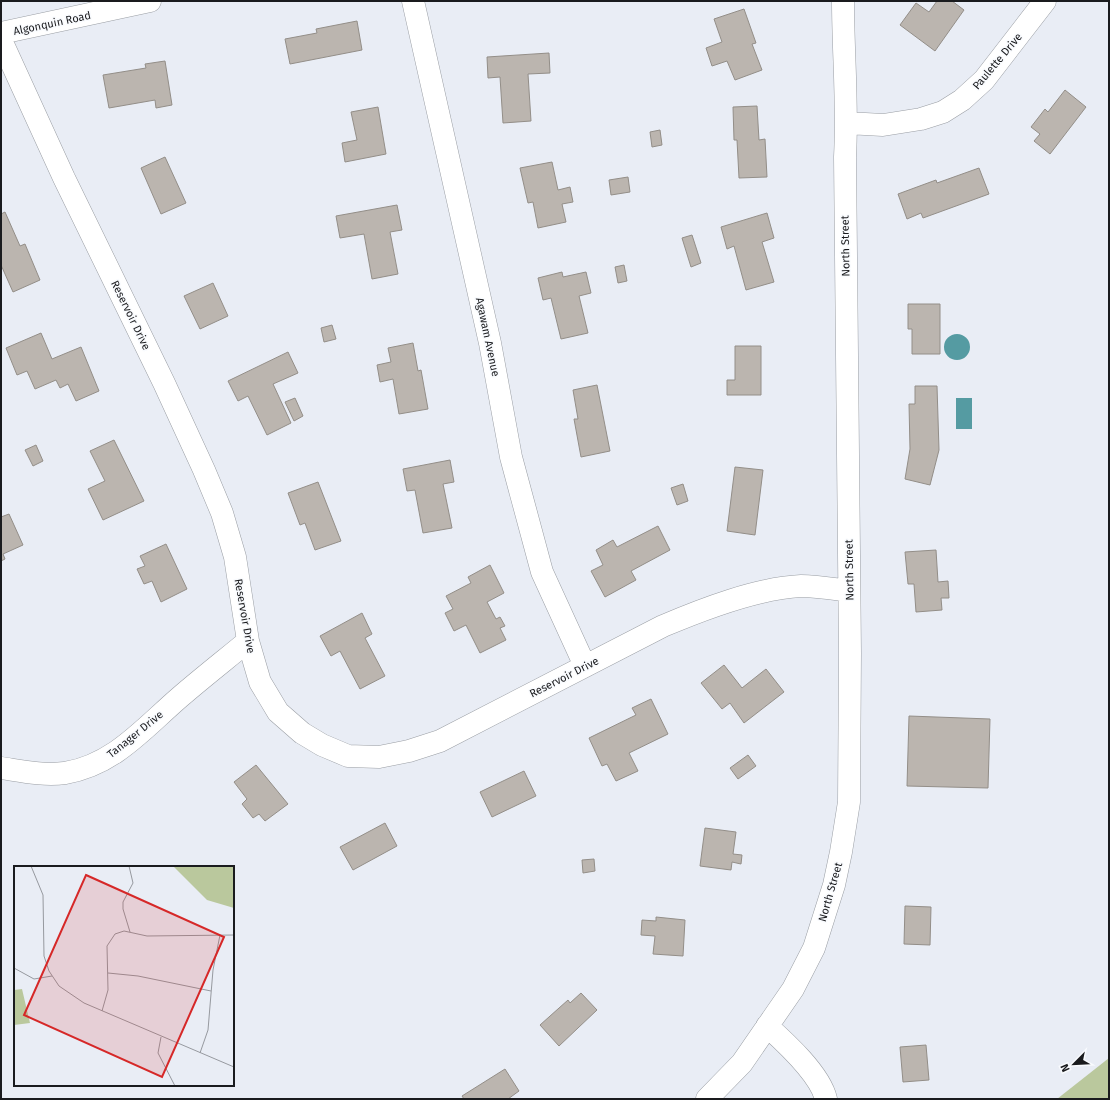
<svg xmlns="http://www.w3.org/2000/svg" width="1110" height="1100" font-family="'Fira Sans',sans-serif">
	<rect width="100%" height="100%" fill="#e9edf5"/>
	<!-- green -->
	<path fill="#bac89d" d="M1109 1058V1099H1057Z"/>
	<!-- water -->
	<path fill="#559ba2" d="M944 347a13 13 0 1 1 26 0a13 13 0 1 1-26 0Z
		M956 398H972V429H956Z"/>
	<!-- building -->
	<path fill="#bbb5af" stroke="#938e88" d="M937 1H952L964 10 935 51 900 25 916 3 929 12Z
		M744 9 756 43 752 44 762 70 735 80 727 61 712 66 706 48 722 42 714 19Z
		M357 21 362 50 290 64 285 39 317 33 316 29Z
		M549 53 550 73 528 74 531 121 503 123 500 77 488 78 487 57Z
		M165 61 172 105 156 108 155 100 109 108 103 75 146 68 145 64Z
		M1065 90 1086 107 1050 154 1034 141 1040 134 1031 127 1045 109 1048 112Z
		M757 106 759 140 765 139 767 177 739 178 737 140H734L733 107Z
		M378 107 386 154 345 162 342 143 357 140 351 112Z
		M660 130 662 145 652 147 650 132Z
		M165 157 186 203 161 214 141 168Z
		M552 162 558 190 570 187 573 202 562 204 566 222 538 228 533 202 528 203 520 168Z
		M979 168 989 194 923 218 921 213 907 219 898 194 936 180 937 183Z
		M628 177 630 192 611 195 609 180Z
		M397 205 402 230 390 232 398 274 372 279 364 234 340 238 336 216Z
		M5 212 20 246 25 244 40 280 13 292 1 265V214Z
		M767 213 774 238 762 242 774 282 746 290 734 246 727 249 721 227Z
		M692 235 701 263 691 267 682 238Z
		M624 265 627 281 618 283 615 267Z
		M562 272 563 277 586 272 591 293 579 296 588 333 561 339 551 298 543 300 538 278Z
		M213 283 228 316 200 329 184 296Z
		M908 304H940V354H912V329H908Z
		M332 325 336 339 324 342 321 328Z
		M41 333 52 359 81 347 99 391 76 401 68 384 60 388 56 380 35 389 27 371 17 375 6 348Z
		M413 343 418 371 421 370 428 409 399 414 393 379 380 382 377 365 391 362 388 348Z
		M735 346H761V395H727V380H735Z
		M288 352 298 373 273 384 291 423 267 435 248 396 238 401 228 381Z
		M597 385 610 451 581 457 574 419H578L573 390Z
		M915 386H937L939 450 930 485 905 479 910 449 909 404H915Z
		M295 398 303 416 294 421 285 402Z
		M114 440 144 501 103 520 88 489 105 481 90 451Z
		M36 445 43 461 33 466 25 450Z
		M450 460 454 482 443 484 452 528 423 533 415 490 407 491 403 469Z
		M735 467 763 470 755 535 727 531Z
		M318 482 341 541 315 550 305 523 300 525 288 493Z
		M683 484 688 501 677 505 671 488Z
		M9 514 23 545 3 554 5 559 1 561V517Z
		M658 526 670 550 631 571 636 580 605 597 591 571 603 565 596 550 613 540 617 547Z
		M166 544 187 589 161 602 152 581 144 584 137 569 145 566 140 556Z
		M936 550 938 582 948 581 949 598H941L942 610 916 612 914 584H908L905 552Z
		M490 565 504 593 487 602 496 619 500 617 505 626 500 628 506 640 480 653 466 625 454 631 445 613 453 609 446 596 471 583 468 577Z
		M362 613 372 634 365 638 385 676 360 689 340 651 331 656 320 636Z
		M724 665 742 688 766 669 784 692 744 723 730 703 722 709 701 683Z
		M651 699 668 734 629 753 638 771 616 781 607 764 602 766 589 738 636 715 632 708Z
		M909 716 990 719 988 788 907 786Z
		M748 755 756 766 738 779 730 768Z
		M256 765 288 804 265 821 259 814 253 818 242 804 247 799 234 782Z
		M524 771 536 796 492 817 480 792Z
		M385 823 397 846 353 870 340 847Z
		M705 828 736 832 733 854 742 855 741 864 732 862 731 870 700 866Z
		M594 859 595 871 583 873 582 860Z
		M905 906 931 907 930 945 904 944Z
		M656 917 685 920 683 956 653 954 655 936 641 935 642 920 656 921Z
		M581 993 597 1010 559 1046 540 1025 568 1000 570 1003Z
		M926 1045 929 1080 903 1082 900 1047Z
		M505 1069 519 1091 508 1099H464L462 1096Z"/>
	<g fill="none" stroke-linecap="round" stroke-linejoin="round">
		<defs>
			<path id="minor" d="M413 1 490 343 511 457 542 572 585 666
				M1 33 150 1
				M1 40 64 178 164 383 204 470 222 513 235 557 248 641 260 682 278 712 302 733 322 745 348 756 379 757 409 751 440 741 663 626C703 609 757 588 801 586 817 586 834 589 849 591
				M847 123 883 125 921 119 943 112 962 100 984 80 1045 1
				M1 768C21 771 44 776 65 773 114 765 144 728 180 697 202 678 225 660 248 641
				M767 1026C786 1043 820 1074 826 1099
				M707 1099 742 1063 793 989 814 948 834 885 841 852 849 802 850 653 845 157C848 105 843 53 843 1"/>
		</defs>
		<!-- minor casing -->
		<use href="#minor" stroke="#9a9ea4" stroke-width="23"/>
		<!-- minor -->
		<use href="#minor" stroke="#fff" stroke-width="22"/>
	</g>
	<g text-anchor="middle" stroke-width="3" stroke-linejoin="round" paint-order="stroke">
		<!-- street labels -->
		<g font-size="11" fill="#1a1b1e" stroke="#f9fbfe">
			<text transform="translate(52 23) rotate(-12)" y="4">Algonquin Road</text>
			<text transform="translate(997 61) rotate(-50)" y="4">Paulette Drive</text>
			<text transform="translate(845 246) rotate(-91)" y="4">North Street</text>
			<text transform="translate(131 315) rotate(64)" y="4">Reservoir Drive</text>
			<text transform="translate(488 337) rotate(78)" y="4">Agawam Avenue</text>
			<text transform="translate(849 570) rotate(-91)" y="4">North Street</text>
			<text transform="translate(245 616) rotate(80)" y="4">Reservoir Drive</text>
			<text transform="translate(564 677) rotate(-27)" y="4">Reservoir Drive</text>
			<text transform="translate(135 734) rotate(-39)" y="4">Tanager Drive</text>
			<text transform="translate(830 892) rotate(-74)" y="4">North Street</text>
		</g>
	</g>
	<!-- overview -->
	<g transform="translate(14 866)">
		<rect width="220" height="220" fill="#e9edf5"/>
		<path d="M159 0H220V42L193 34ZM8 123 16 157 0 159V124Z" fill="#bac89d"/>
		<path fill="none" stroke="#96999f" stroke-width="1" d="M17 0 29 29 30 90 35 105 45 120 70 137 220 201M115 0 119 17 109 36V43L116 66M0 102 20 113 38 110M94 107 124 110 197 125M88 145 94 124 93 80 101 68 110 65 133 70 220 69M147 171 144 187 161 220M186 187 194 164 199 104 206 69"/>
		<path fill="#d62828" fill-opacity="0.15" stroke="#d62828" stroke-width="2" d="M72 9 210 71 148 211 10 149Z"/>
		<rect width="220" height="220" fill="none" stroke="#1a1b1e" stroke-width="2"/>
	</g>
	<!-- border -->
	<rect width="1110" height="1100" fill="none" stroke="#1a1b1e" stroke-width="4"/>
	<!-- north arrow -->
	<g transform="translate(1074 1064) rotate(246)" stroke="#f9fbfe" stroke-width="3" paint-order="stroke">
	<path d="M0-3L7 15L0 10L-7 15Z" fill="#1a1b1e"/>
	<text y="-6" font-size="11" font-weight="bold" text-anchor="middle" fill="#1a1b1e">N</text>
	</g>
</svg>
